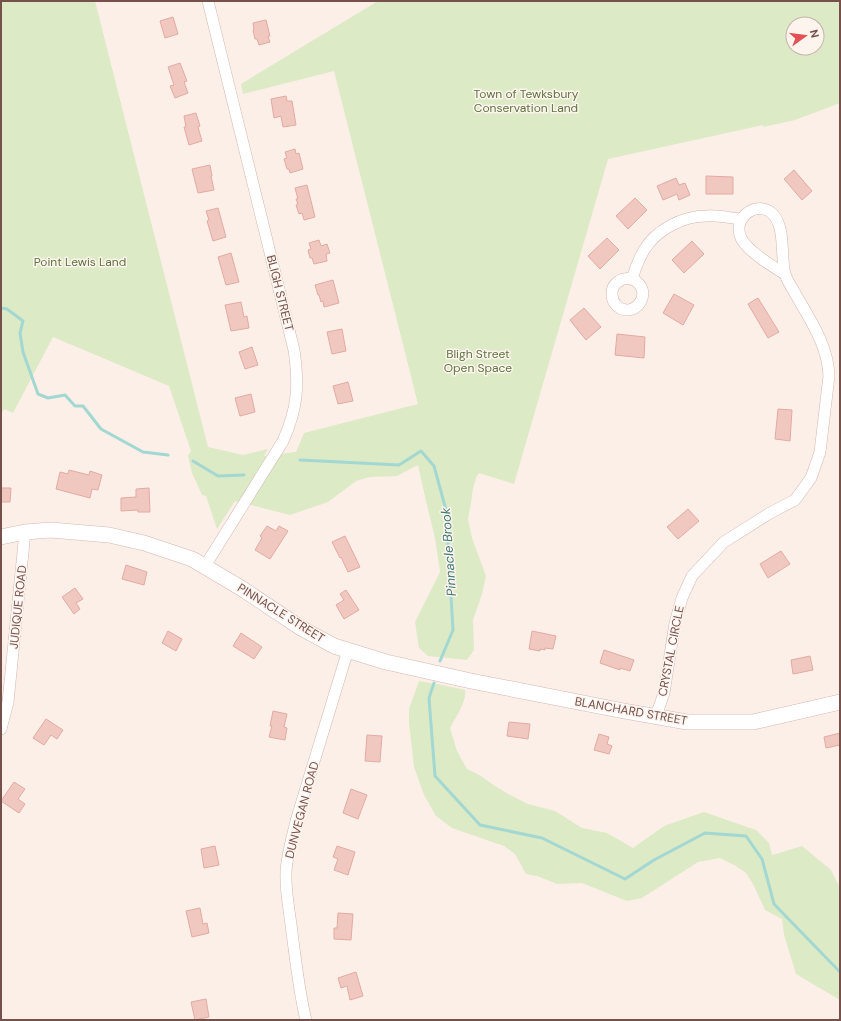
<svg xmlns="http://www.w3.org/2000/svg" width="841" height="1021" font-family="'DM Sans',sans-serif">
	<rect width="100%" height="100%" fill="#fcefe8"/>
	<!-- green -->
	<path fill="#ddeac6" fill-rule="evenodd" d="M1 1H95L208 447 243 455 268 449 264 456 296 452 304 433 418 404 334 71 243 94 241 84 378 1H840V103L795 120 763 127V125L608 159 514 484 479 473 476 478 473 488 471 503 468 519 472 538 486 576 482 594 473 620 474 650 467 660 428 656 419 648 415 622 440 572 435 538 426 501 418 465 397 476 370 477 356 481 328 502 290 515 235 501 217 529 206 496 202 495 192 473 188 456 191 451 169 386 53 337 13 413 4 409 1 415ZM793 24H817V48H793Z
		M419 681 442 685 465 690C467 702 455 718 450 728L457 751 467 769 481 776 495 786 510 795 528 804 555 811 582 828 607 833 633 848 664 826 704 812 756 830 769 843 772 855 802 846 831 870 840 888V1000L796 974 784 935 782 919 765 910 753 884 746 873 736 866 720 858 698 862 642 898 627 901 582 883 557 884 537 876 526 874 515 854 504 846 452 828 436 816 424 795 414 767 409 723V709Z"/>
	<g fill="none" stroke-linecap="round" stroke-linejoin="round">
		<!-- stream -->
		<path stroke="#a3d7d2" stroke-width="3" d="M1 308 7 309 23 321 20 333 23 352 38 394 48 398 65 395 75 406H83L101 429 143 452 168 455
			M300 460 399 465 421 451 434 466 446 510 453 630 440 661
			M193 461 218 476 244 475
			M434 683 429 698 435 776 480 825 542 838 625 879 654 860 705 833 746 836 762 859 774 904 840 972"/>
	</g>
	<!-- building -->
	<path fill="#f1c8c0" stroke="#e3aaa1" d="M173 17 178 34 165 38 160 21Z
		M266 20 270 36H268L270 42 259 45 257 39H255L253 30H254L253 23Z
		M180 63 187 81 184 82 188 93 175 98 170 86 174 85 168 67Z
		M286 96 287 101H292L296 125 283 127 281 116 274 118 271 99Z
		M196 113 200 126 198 127 202 141 189 145 184 127H186L184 116Z
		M295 149 296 154 299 153 303 169 290 173 289 169H287L284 159 287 158 285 152Z
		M210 165 212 176H211L214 190 198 193 192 169Z
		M794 170 812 191 802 200 784 179Z
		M706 176 733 177V194H706Z
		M676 178 679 185 685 183 690 195 679 200 677 194 663 200 657 186Z
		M307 185 315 217 304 220 302 213 299 214 296 205 298 204 296 199H298L295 188Z
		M635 198 647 210 628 229 616 216Z
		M218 208 226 237 213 241 207 221 209 220 206 211Z
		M607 238 619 250 600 269 588 256Z
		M319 240 321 246 327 244 330 253 326 254 327 261 314 264 312 258H310L308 250 311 249 309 243Z
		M692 241 704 254 684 273 672 260Z
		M231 253 239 282 226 285 218 257Z
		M333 280 339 303 324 307 323 301 321 302 319 295H318L315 285Z
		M674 294 694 305 683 325 663 313Z
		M758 298 779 332 768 338 748 304Z
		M241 302 244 317 247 316 249 328 231 331 225 305Z
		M584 308 601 327 586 340 570 320Z
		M342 329 346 351 332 354 327 332Z
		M617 334 645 337 644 358 615 355Z
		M252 347 258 365 245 369 239 352Z
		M348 382 353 401 338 404 333 386Z
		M251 394 255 412 240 416 235 398Z
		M778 409 792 410 790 441 775 439Z
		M69 470 89 475 90 471 102 475 98 490 92 489 90 498 56 489 60 472 68 474Z
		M1 488H11L10 502H1Z
		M149 488 150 512H138V510L121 511V498L136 497V489Z
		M688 509 699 521 678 539 667 527Z
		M267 526 276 531 279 526 288 531 270 559 255 550 262 538 260 536Z
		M345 536 360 567 348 572 341 557 340 558 332 542Z
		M781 551 790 564 768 578 760 564Z
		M126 565 147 572 144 585 122 579Z
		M75 588 83 599 76 603 80 609 74 614 62 597Z
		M346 590 359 610 344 619 336 605 344 600 340 594Z
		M168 631 182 639 176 651 162 643Z
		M532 631 556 636 553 649 545 648V650L540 649V651L529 649Z
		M241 633 262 647 254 659 233 646Z
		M604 650 634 660 630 671 620 668V670L600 663Z
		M810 656 813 670 793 674 791 660Z
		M273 711 287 714 284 727 287 728 285 740 269 737 272 726H270Z
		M46 719 63 730 57 739 51 735 44 745 33 738Z
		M509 722 530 724 528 739 507 736Z
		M840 733V745L826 748 824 737Z
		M599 734 609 737 607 744 612 746 609 754 594 750Z
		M367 735 382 736 380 762 365 761Z
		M14 782 25 789 18 799 25 804 19 813 1 801Z
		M351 789 367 795 358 819 343 813Z
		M215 846 219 865 204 868 201 849Z
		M337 846 355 852 348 875 334 870 338 859 333 857Z
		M200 908 203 924 207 923 209 933 192 937 186 911Z
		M338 913 353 914 351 940 334 939V928H337Z
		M356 972 363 996 350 1000 347 986 341 988 338 978Z
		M206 999 209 1017 195 1020 191 1002Z"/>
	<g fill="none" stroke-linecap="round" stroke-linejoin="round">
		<defs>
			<path id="street" d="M632 279C656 290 635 321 617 306 614 303 612 300 612 295 611 283 622 277 632 279 635 269 639 259 644 250 657 229 683 216 707 216 718 215 730 218 741 219
				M205 566 283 441C298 408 299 384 294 350L208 1
				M656 716 664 693 675 623 682 598 692 576 724 542 770 513 795 500 811 478 820 452 829 376C828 346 811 321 796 295 793 289 787 281 785 274 780 257 787 222 769 211 752 202 733 220 741 238 747 251 772 266 785 274
				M1 729 8 702 25 532
				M306 1020C299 992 296 962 292 933 290 913 285 892 286 872 287 855 292 838 296 821L348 650"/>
			<path id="secondary" d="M1 537 25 532 51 530 109 535 144 543 192 559 241 588 301 628 334 646 386 662 471 681 624 711 687 722H753L840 702"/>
		</defs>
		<!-- street casing -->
		<use href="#street" stroke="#d0b7b0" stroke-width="12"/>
		<!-- secondary casing -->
		<use href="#secondary" stroke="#d5b7b0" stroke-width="16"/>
		<!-- street -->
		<use href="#street" stroke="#fff" stroke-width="11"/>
		<!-- secondary -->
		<use href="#secondary" stroke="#fff" stroke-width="15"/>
	</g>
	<g text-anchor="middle" stroke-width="3" stroke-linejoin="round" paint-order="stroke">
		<!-- park labels -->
		<g font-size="12" fill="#5e7541" stroke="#fef4ee">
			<text x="526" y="98">Town of Tewksbury<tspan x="526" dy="14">Conservation Land</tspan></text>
			<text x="80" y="266">Point Lewis Land</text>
			<text x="478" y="358">Bligh Street<tspan x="478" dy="14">Open Space</tspan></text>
		</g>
		<!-- street labels -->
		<g font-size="12" fill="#76514c" stroke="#fef4ee">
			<text transform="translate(280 293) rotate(76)" y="4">BLIGH STREET</text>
			<text transform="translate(18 607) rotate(-84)" y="4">JUDIQUE ROAD</text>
			<text transform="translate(281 613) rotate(32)" y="4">PINNACLE STREET</text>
			<text transform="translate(671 651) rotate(-79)" y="4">CRYSTAL CIRCLE</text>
			<text transform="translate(631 711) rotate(10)" y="4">BLANCHARD STREET</text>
			<text transform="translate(302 810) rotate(-75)" y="4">DUNVEGAN ROAD</text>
		</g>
		<!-- water labels -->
		<g font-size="13" font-style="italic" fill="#407a76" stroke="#fef4ee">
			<text transform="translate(448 552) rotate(-94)" y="5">Pinnacle Brook</text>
		</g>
	</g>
	<!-- border -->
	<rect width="841" height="1021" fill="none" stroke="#76514c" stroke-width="4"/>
	<!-- north arrow -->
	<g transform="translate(805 36) rotate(76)"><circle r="19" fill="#fef4ee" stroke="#c8b3ad"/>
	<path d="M0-3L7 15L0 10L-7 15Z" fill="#e25155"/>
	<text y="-6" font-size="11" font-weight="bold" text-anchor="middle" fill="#76514c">N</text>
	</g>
</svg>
